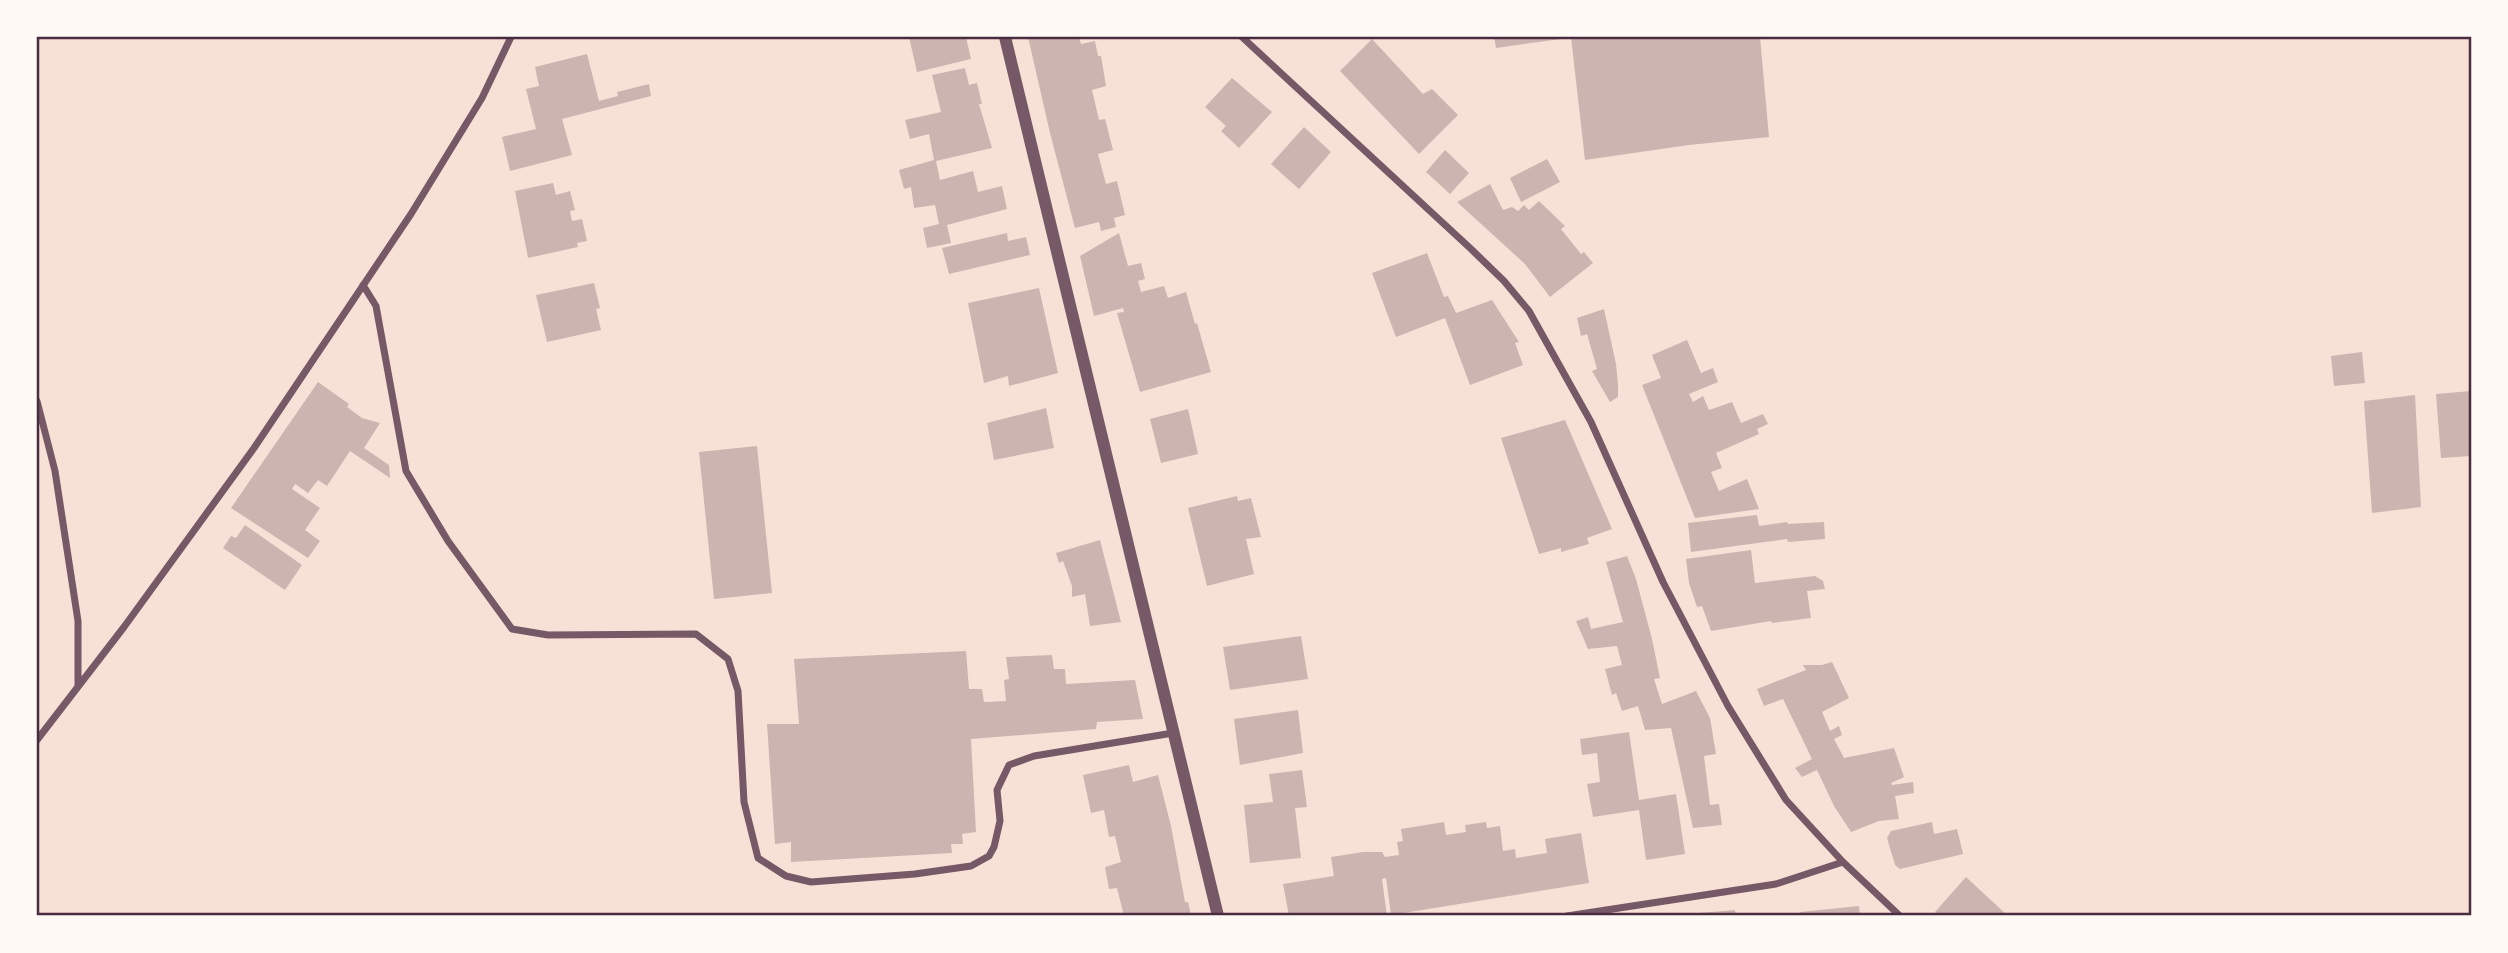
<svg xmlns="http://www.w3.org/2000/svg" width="2508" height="953" font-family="Commissioner,sans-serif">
	<rect width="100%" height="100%" fill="#f7e1d7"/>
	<!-- building -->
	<path fill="#ccb4b1" d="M909 37H966L971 59 917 72Z
		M1028 37H1079L1081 44 1095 41 1098 56H1101L1106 86 1092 90 1099 120 1105 119 1113 150 1098 154 1106 184 1117 181 1125 215 1114 218 1116 227 1101 231 1099 222 1075 228 1050 133Z
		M1494 37H1568V38L1496 48Z
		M1571 37H1760L1769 137 1689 145 1585 160Z
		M1372 39 1423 94 1432 89 1458 115 1419 154 1340 71Z
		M587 54 599 101 618 96 617 92 649 84 651 96 562 119 572 155 510 171 502 137 536 129 526 89 539 86 535 67Z
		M965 68 969 85 977 83 982 104H979L992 148 936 161 940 180 973 171 978 192 1002 186 1007 209 947 225 951 243 927 248 923 228 939 224 935 205 914 208 911 187 904 189 899 170 934 160 929 134 910 139 905 120 941 112 932 75Z
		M1232 78 1272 112 1239 148 1221 131 1226 126 1205 107Z
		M1304 127 1331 152 1299 189 1271 164Z
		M1445 150 1469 173 1450 194 1426 172Z
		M1547 159 1560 182 1521 202 1510 178Z
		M553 183 556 195 570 191 575 210 570 211 572 221 582 219 587 241 577 243 578 247 528 258 515 191Z
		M1490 184 1503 210 1512 207 1518 211 1524 205 1529 210 1539 201 1565 226 1561 229 1581 254 1584 252 1593 263 1550 297 1525 264 1457 202Z
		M1007 233 1008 241 1026 237 1030 255 949 274 942 248Z
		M1119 233 1128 266 1141 263 1145 279 1138 281 1141 292 1164 286 1168 298 1186 292 1195 324 1197 323 1211 372 1140 392 1117 313 1124 312 1123 308 1094 316 1080 256Z
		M1427 253 1444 297 1448 296 1456 313 1492 300 1519 342 1515 343 1523 365 1470 385 1445 318 1396 337 1372 273Z
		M594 283 600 308 596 309 601 330 547 342 536 295Z
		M1039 288 1058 373 1009 386 1008 376 984 383 968 303Z
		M1604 309 1616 364 1618 384V397L1610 402 1592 371 1597 369 1587 334 1581 336 1577 318Z
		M1687 340 1701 373 1713 368 1718 382 1689 394 1693 402 1703 396 1709 410 1732 402 1741 423 1763 414 1768 424 1757 429 1759 434 1716 453 1722 468 1711 472 1719 491 1747 479 1759 509 1695 518 1642 385 1661 378 1652 355Z
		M2362 352 2365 383 2334 386 2331 356Z
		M318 382 349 404 347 407 362 418 380 423 364 448 389 465 390 478 350 451 327 486 318 480 308 493 295 484 292 489 320 508 305 530 320 541 308 558 231 508Z
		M2471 391V456L2441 458 2436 394Z
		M2415 395 2421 507 2372 513 2364 401Z
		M1046 408 1054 448 994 460 987 423Z
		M1188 409 1198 454 1161 463 1150 419Z
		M1565 420 1612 529 1587 538 1589 544 1561 552V548L1539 554 1501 438Z
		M757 446 772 593 714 599 699 452Z
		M1237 496 1238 501 1251 498 1261 537 1246 539 1254 574 1207 586 1188 508Z
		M1757 515 1759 526 1787 522 1788 524 1824 522 1825 539 1788 542 1787 539 1691 552 1688 523Z
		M245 525 302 565 285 590 223 548 231 536 236 538Z
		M1100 540 1121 622 1090 626 1085 594 1072 597V586L1063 561 1059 563 1056 553Z
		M1751 550 1755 583 1815 576 1823 581 1825 589 1807 591 1811 618 1772 623 1771 621 1711 631 1702 606 1697 607 1689 583 1686 559Z
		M1627 556 1636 579 1652 639 1660 678 1654 679 1662 704 1696 691 1710 718 1716 754 1704 756 1710 805 1719 804 1722 825 1693 828 1671 728 1645 730 1638 706 1622 711 1616 693 1612 695 1605 669 1622 665 1617 646 1588 649 1576 621 1588 617 1591 629 1623 622 1606 562Z
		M1301 636 1308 679 1230 690 1223 647Z
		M966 651 969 689H982L984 702 1006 701 1004 680 1009 679 1006 657 1052 655 1054 669H1065L1066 684 1135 680 1143 719 1097 722 1096 729 971 739 976 832 962 834 963 844H951L952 853 791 862V842L775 844 767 724H799L794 659Z
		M1832 662 1849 698 1822 712 1830 731 1839 726 1842 735 1834 739 1844 758 1894 748 1904 777 1891 783 1892 785 1913 782 1914 793 1895 796 1899 819 1879 821 1851 832 1834 806 1817 770 1802 777 1795 768 1812 759 1783 699 1764 706 1757 689 1806 670 1803 665H1822Z
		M1298 710 1303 753 1240 765 1234 719Z
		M1629 732 1639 800 1676 794 1685 854 1646 860 1639 810 1593 817 1587 784 1600 782 1597 753 1582 755 1580 739Z
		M1129 765 1133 782 1158 775 1171 826 1185 902H1188L1191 916H1124L1117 888 1109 889 1105 867 1121 862 1115 836 1109 837 1104 810 1091 813 1083 775Z
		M1302 770 1307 807 1295 808 1301 858 1250 863 1244 805 1273 802 1269 774Z
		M1444 822 1446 835 1466 832 1465 825 1486 822 1487 828 1500 826 1503 851 1515 849 1516 858 1547 853 1545 839 1581 833 1589 883 1391 915 1386 878 1382 879 1387 916H1289L1283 884 1334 876 1331 857 1363 852H1382L1385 857 1399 855 1397 842 1403 841 1401 829Z
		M1932 822 1934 834 1957 829 1963 854 1900 869 1895 865 1887 838 1891 831Z
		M1966 877 2008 916H1939L1935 912Z
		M1859 906 1860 916H1802L1800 912Z
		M1735 910 1736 916H1699V913Z"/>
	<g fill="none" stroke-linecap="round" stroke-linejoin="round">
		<!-- minor -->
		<path stroke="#755966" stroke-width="7" d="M1242 37 1470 248 1504 281 1529 311 1591 422 1663 582 1728 706 1786 800 1843 862 1900 916
			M363 285 376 306 406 471 448 541 512 629 548 635 696 634 728 659 738 691 744 802 758 858 786 876 811 882 915 874 971 866 989 856 994 847 1000 821 997 790 1009 765 1034 756 1173 733
			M37 401 55 471 78 621V685
			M37 740 124 627 254 448 411 214 482 98 511 37
			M1567 916 1776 884 1843 862"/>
		<!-- tertiary -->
		<path stroke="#755966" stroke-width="12" d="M1005 37 1218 916"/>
	</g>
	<!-- border -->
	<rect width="2508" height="953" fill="none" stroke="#fffaf5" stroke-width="77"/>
	<rect x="38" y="38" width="2432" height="876" fill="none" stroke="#4a2c40" stroke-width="2.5"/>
</svg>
